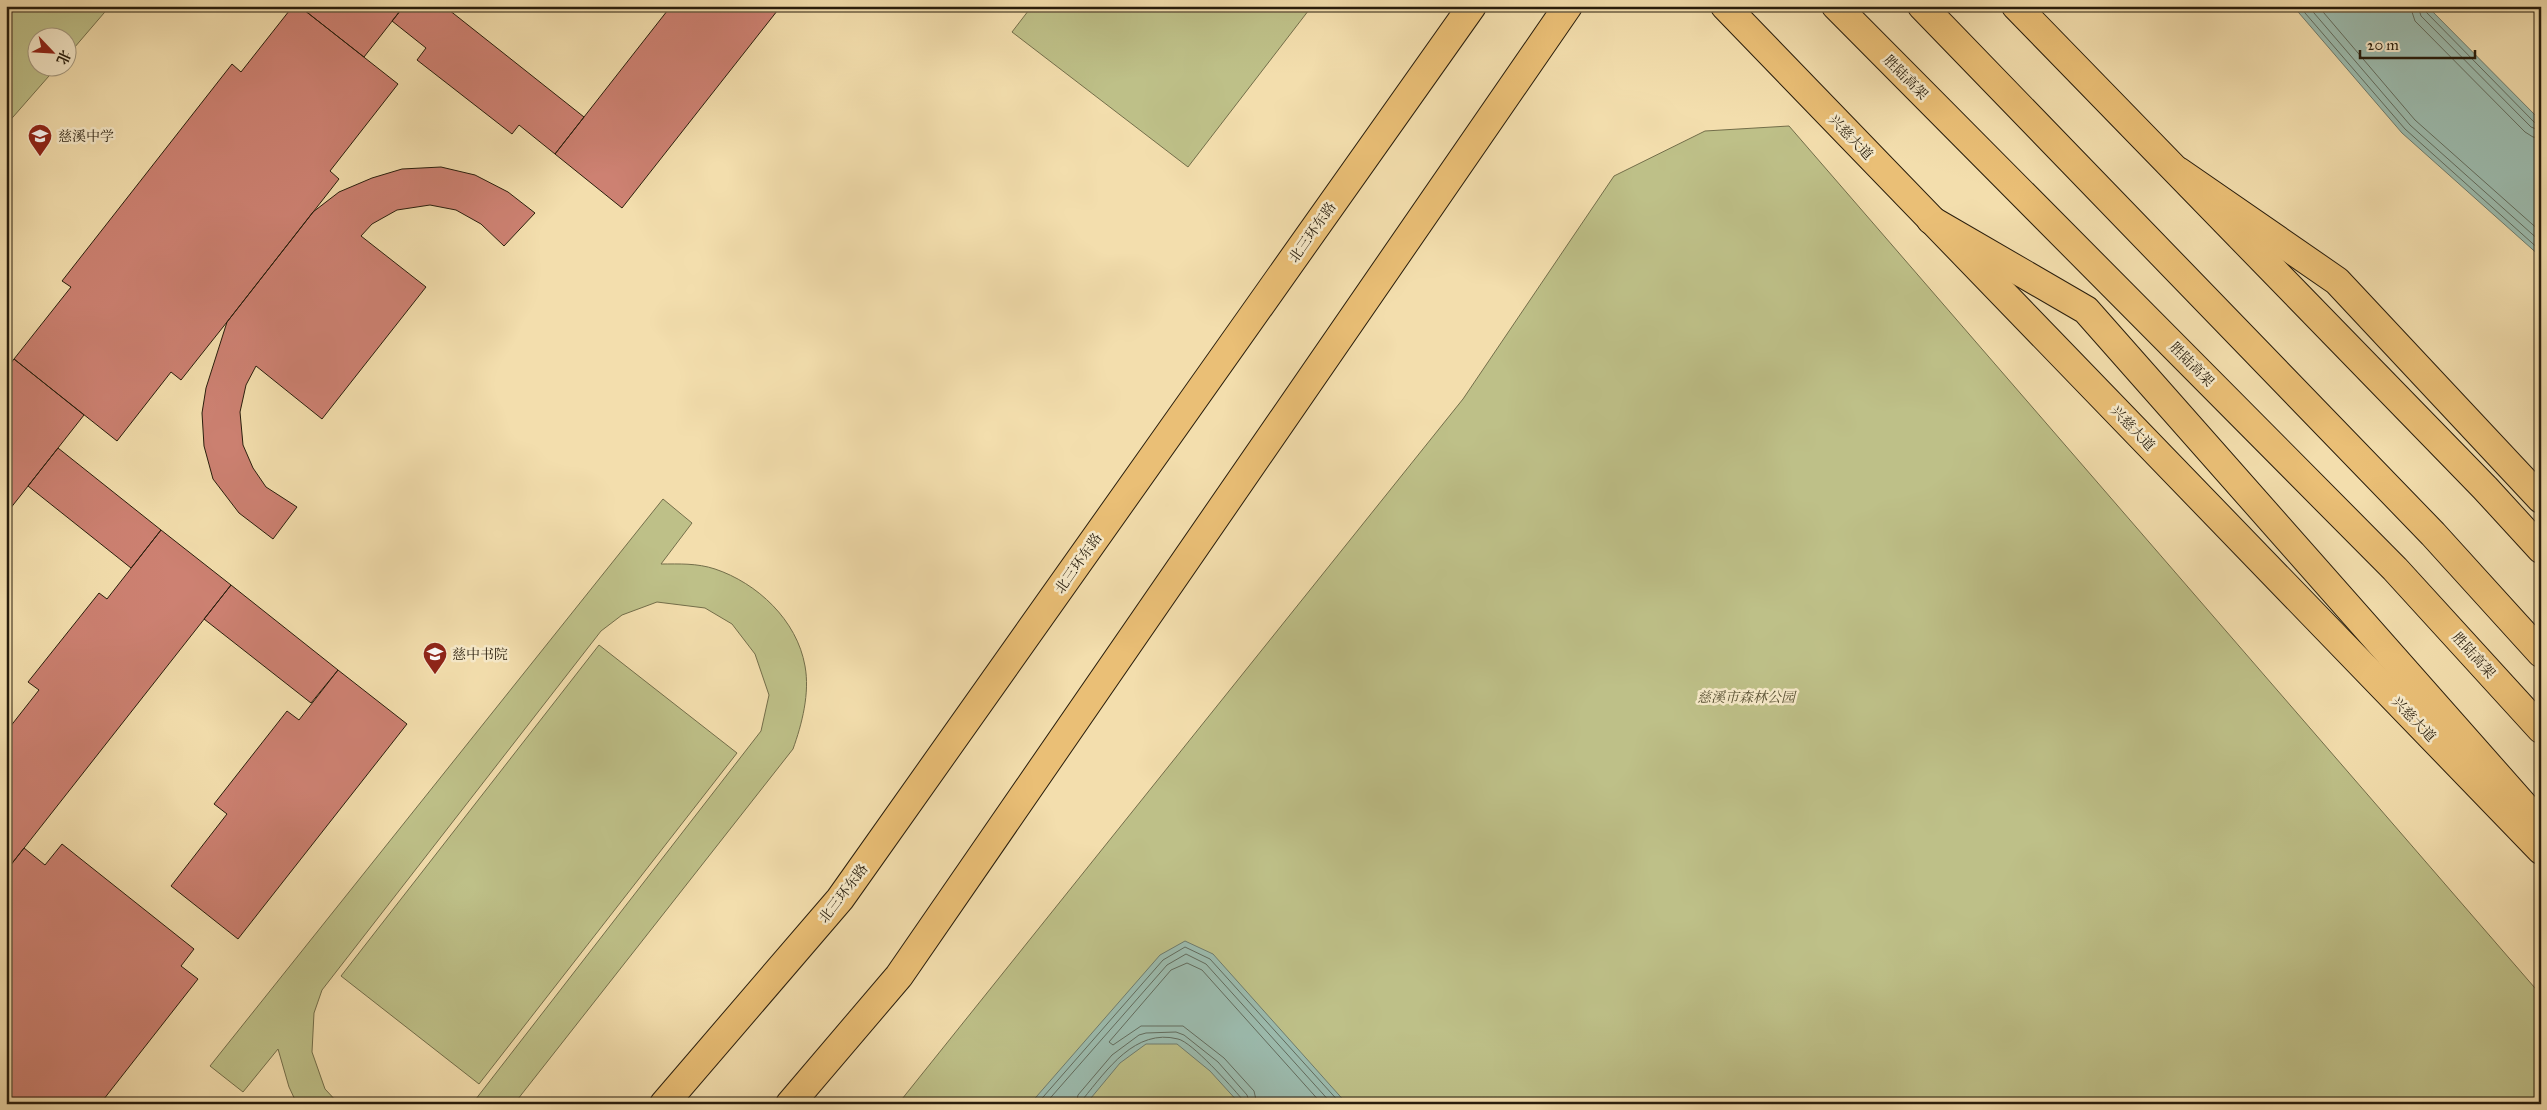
<svg xmlns="http://www.w3.org/2000/svg" width="2547" height="1110" font-family="'IM FELL Great Primer','Noto Serif SC',serif">
	<rect width="100%" height="100%" fill="#f3dead"/>
	<filter id="stains"><feTurbulence type="fractalNoise" baseFrequency=".004" numOctaves="4"/><feColorMatrix values="0 0 0 0 .2 0 0 0 0 .09 0 0 0 0 .02 0 0 0 .5 -.17"/></filter>
	<radialGradient id="worn" r=".72"><stop offset=".6" stop-color="#630" stop-opacity="0"/><stop offset="1" stop-color="#630" stop-opacity=".3"/></radialGradient>
	<!-- green -->
	<path fill="#bec088" stroke="#736e4a" d="M6 6H110L68 55V38H38V68H56L6 125Z
		M1032 6H1312L1188 167 1012 32Z
		M1789 126 2541 995V1104H898L1463 399 1614 176 1705 131Z
		M663 499 692 523 661 564C679 564 697 563 715 569 757 583 797 620 805 666 810 693 802 724 793 749L514 1104H472L761 731 769 695 755 654 732 624 705 608 657 602 622 615 601 631 322 990 314 1013 312 1052 325 1089 339 1104H297L289 1087 278 1049 243 1092 210 1066Z
		M599 645 737 753 479 1084 341 976Z"/>
	<!-- water -->
	<path fill="#9cbcaf" stroke="#6e7c6e" d="M2293 6H2427L2541 121V257L2402 133Z
		M1185 941 1213 954 1347 1104H1240L1210 1071 1177 1044H1146L1120 1063 1086 1104H1030L1160 955Z"/>
	<g fill="none" stroke-linecap="round" stroke-linejoin="round">
		<!-- shore -->
		<path stroke="#626c5e" stroke-width="1" d="M2299 6 2405 129 2541 251
			M2308 6 2410 125 2541 242
			M2318 6 2415 120 2541 232
			M2410 6 2415 21 2525 132 2533 137 2541 138
			M2418 6 2421 16 2531 127 2541 131
			M2424 6 2426 12 2535 123 2541 124
			M1037 1104 1163 960 1185 947 1210 959 1341 1104
			M1045 1104 1167 965 1186 954 1206 964 1332 1104
			M1076 1104 1078 1095 1112 1055 1139 1035 1146 1033 1176 1032 1184 1035 1218 1062 1247 1095 1250 1104
			M1082 1104 1083 1099C1107 1070 1135 1028 1178 1039 1192 1042 1231 1086 1242 1099L1244 1104
			M1257 1104 1254 1091 1224 1058 1183 1026H1141L1113 1045 1109 1042 1171 970 1187 963 1202 970 1322 1104"/>
	</g>
	<!-- building -->
	<path fill="#cd8172" stroke="#281d0c" d="M293 6H299L398 84 330 171 339 179 227 322 181 380 171 372 117 441 14 359 71 287 62 281 232 64 241 72Z
		M299 6H404L364 57Z
		M404 6H444L584 117 555 154 519 125 512 134 417 60 426 48 392 21Z
		M671 6H781L622 208 555 154Z
		M441 167 475 175 508 192 535 213 504 246 481 224 456 210 430 205 397 210 372 224 361 236 426 287 322 419 256 366 246 385 240 412 243 445 253 468 266 487 297 507 273 539 239 513 213 479 204 446 202 413 206 388 227 322 313 212 339 192 372 178 402 169Z
		M14 359 84 415 6 514V369Z
		M58 448 161 530 131 568 28 486Z
		M161 530 231 585 6 871V732L39 690 28 682 99 593 107 599Z
		M231 585 338 670 311 703 204 619Z
		M338 670 407 724 238 939 171 886 227 814 214 804 287 711 299 720Z
		M62 844 194 949 181 966 198 979 100 1104H15L6 1097V871L24 848 45 865Z"/>
	<g fill="none" stroke-linecap="round" stroke-linejoin="round">
		<defs>
			<path id="major" d="M1725 6 2541 850
				M2016 6 2485 488 2541 549
				M664 1104 840 899 1472 6
				M790 1104 899 976 1568 6"/>
			<path id="highway" d="M1836 6 2395 569 2541 729
				M1922 6 2433 534 2541 653
				M2178 171 2337 281 2541 499
				M1931 220 2086 310 2541 825"/>
		</defs>
		<!-- major casing -->
		<use href="#major" stroke="#281d0c" stroke-width="30"/>
		<!-- highway casing -->
		<use href="#highway" stroke="#281d0c" stroke-width="30"/>
		<!-- major -->
		<use href="#major" stroke="#eabf76" stroke-width="28"/>
		<!-- highway -->
		<use href="#highway" stroke="#eabf76" stroke-width="28"/>
	</g>
	<!-- icons -->
	<defs>
		<symbol id="school-pin" viewBox="-11 -11 22 30"><path d="M0 17L-7.5 6A9.5 9.5 0 1 1 7.5 6Z" fill="#8f2418" stroke="#f7eaca"/><path d="M0-5L7-2L0 1L-7-2ZM-4 1L0 2.5L4 1V4Q0 6-4 4Z" fill="#fff"/></symbol>
	</defs>
	<g fill-rule="evenodd">
		<use href="#school-pin" x="26" y="122" width="28" height="38"/>
		<use href="#school-pin" x="421" y="640" width="28" height="38"/>
	</g>
	<g text-anchor="middle" stroke-width="5" stroke-linejoin="round" paint-order="stroke">
		<!-- street labels -->
		<g font-size="14" fill="#281d0c" stroke="#f7eaca">
			<text transform="translate(1906 77) rotate(45)" y="5">胜陆高架</text>
			<text transform="translate(1851 137) rotate(46)" y="5">兴慈大道</text>
			<text transform="translate(1312 232) rotate(-55)" y="5">北三环东路</text>
			<text transform="translate(2192 364) rotate(45)" y="5">胜陆高架</text>
			<text transform="translate(2133 428) rotate(46)" y="5">兴慈大道</text>
			<text transform="translate(1078 563) rotate(-55)" y="5">北三环东路</text>
			<text transform="translate(2474 655) rotate(48)" y="5">胜陆高架</text>
			<text transform="translate(2414 719) rotate(46)" y="5">兴慈大道</text>
			<text transform="translate(843 893) rotate(-52)" y="5">北三环东路</text>
		</g>
		<!-- poi labels -->
		<g font-size="14" fill="#281d0c" stroke="#f7eaca" text-anchor="start">
			<text x="58" y="141">慈溪中学</text>
			<text x="452" y="659">慈中书院</text>
		</g>
		<!-- park labels -->
		<g font-size="14" font-style="italic" fill="#554e31" stroke="#f7eaca">
			<text x="1746" y="702">慈溪市森林公园</text>
		</g>
	</g>
	<!-- margin -->
	<rect width="2547" height="1110" fill="none" stroke="#f3dead" stroke-width="25"/>
	<rect x="8" y="8" width="2532" height="1095" fill="none" stroke="#281d0c" stroke-width="2.5"/>
	<rect x="12" y="12" width="2522" height="1085" fill="none" stroke="#281d0c"/>
	<!-- north arrow -->
	<g transform="translate(52 52) rotate(115)"><circle r="24" fill="#f7eaca" stroke="#a4987e"/>
	<path d="M0-4L9 19L0 12L-9 19Z" fill="#8f2418"/>
	<text y="-8" font-size="14" font-weight="bold" text-anchor="middle" fill="#281d0c">北</text>
	</g>
	<!-- scale -->
	<path d="M2360 50v8h115v-8" fill="none" stroke="#281d0c" stroke-width="2.5"/>
	<text x="2367" y="50" font-size="15" fill="#281d0c" stroke="#f7eaca" stroke-width="4" paint-order="stroke">20 m</text>
	<rect width="100%" height="100%" filter="url(#stains)"/>
	<rect width="100%" height="100%" fill="url(#worn)"/>
</svg>
